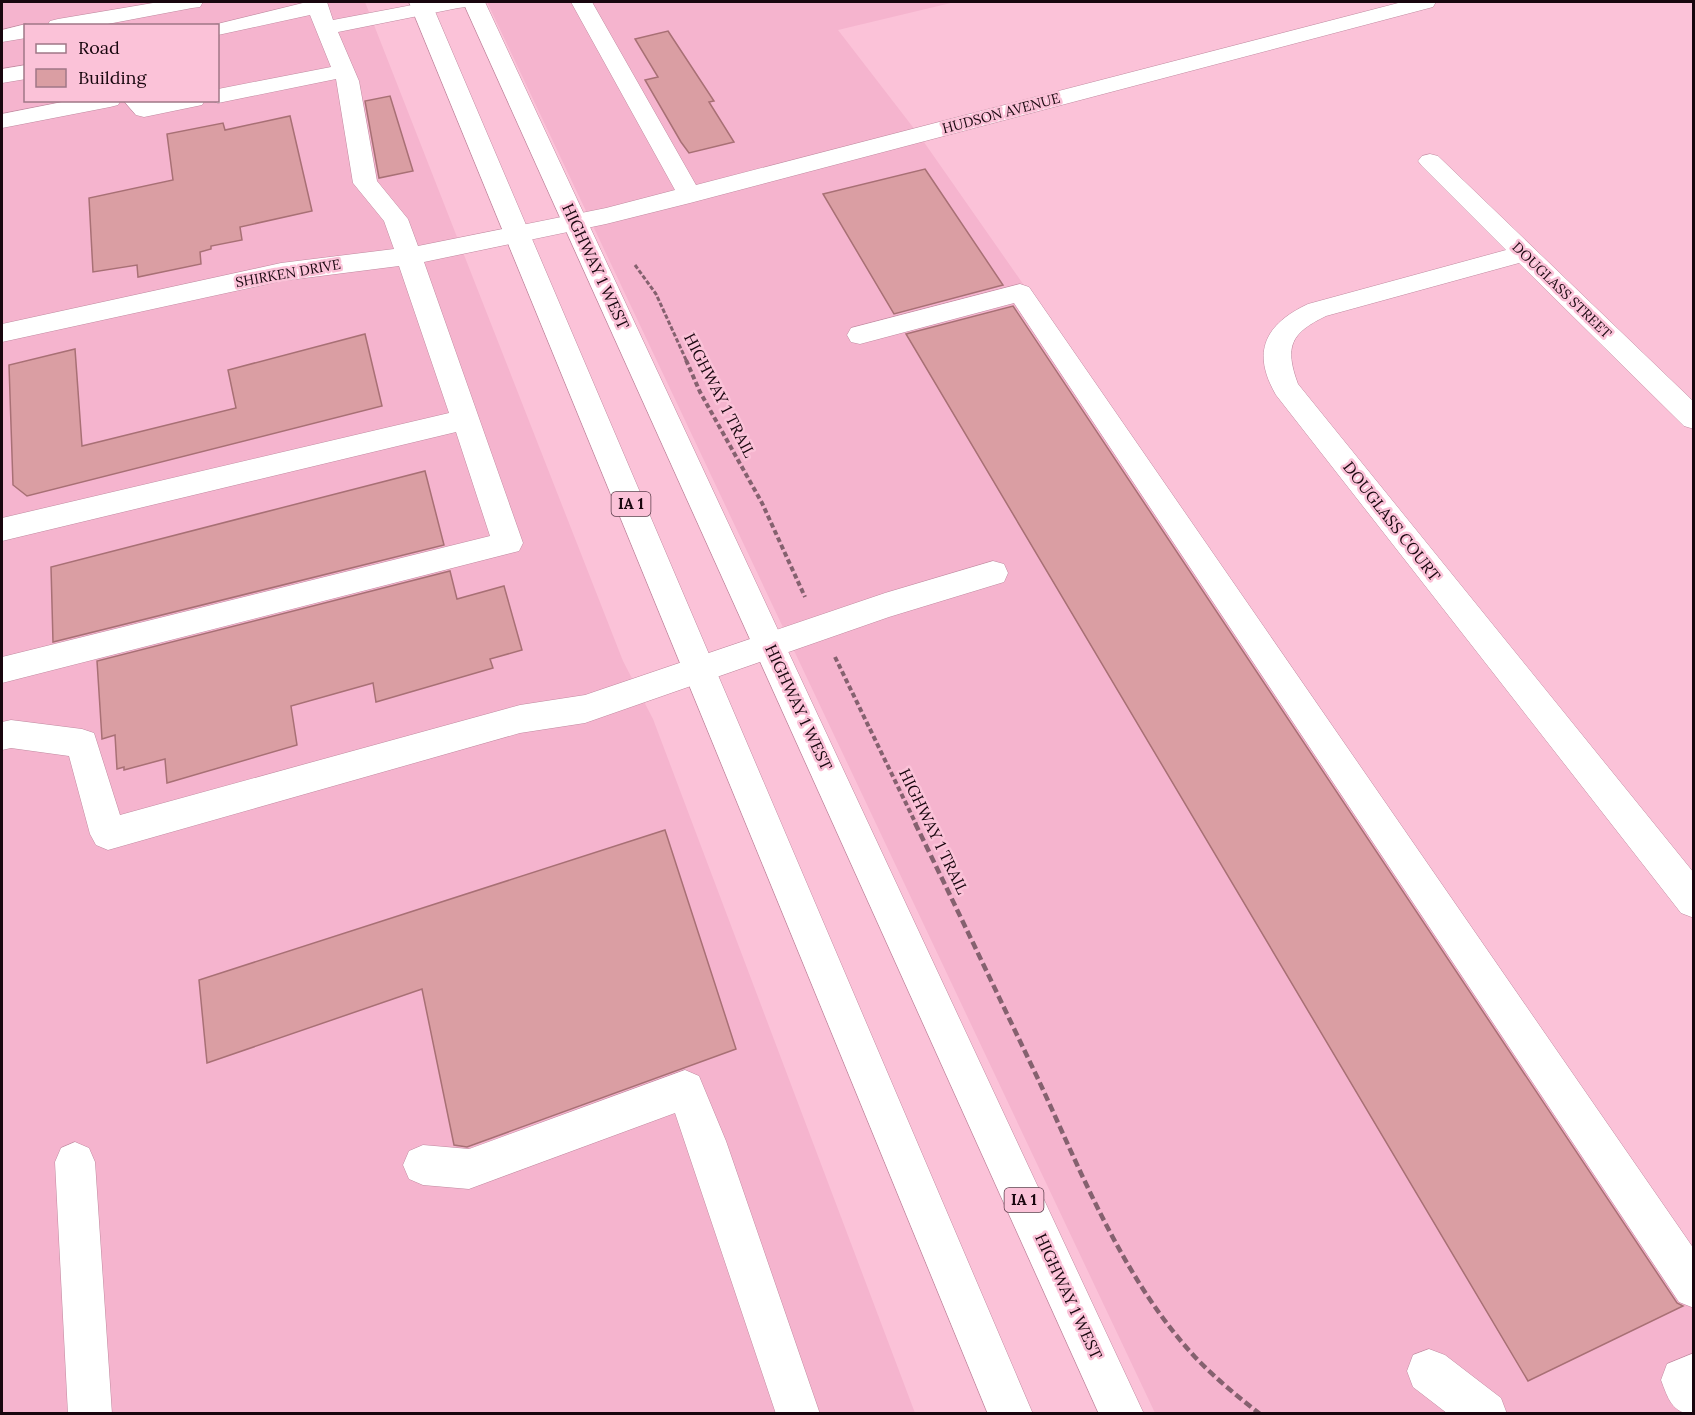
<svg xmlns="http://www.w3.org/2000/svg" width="1695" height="1415" font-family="Lora,serif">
	<rect width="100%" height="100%" fill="#fbc2d8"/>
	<!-- built -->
	<path fill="#f5b4ce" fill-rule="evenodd" d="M2 2H365L623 661 653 719 915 1413 2 1414ZM26 26H218V100H26Z
		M487 2H955L838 30 919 135 1021 281 1693 1263V1413H1155Z"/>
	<!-- building -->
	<path fill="#da9ea3" stroke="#a87075" stroke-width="1.5" d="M668 31 714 101 709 102 734 142 689 153 681 142 645 80 658 77 635 39Z
		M390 96 413 171 379 178 365 101Z
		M290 116 312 211 240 227 242 240 211 246V249L200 252 201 264 138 277 137 265 93 272 89 198 173 180 167 134 223 123 225 130Z
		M925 169 1003 285 894 314 823 194Z
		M1013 306 1677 1303 1683 1306 1528 1381 906 334Z
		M365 334 382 406 27 496 13 485 9 365 75 349 82 446 236 408 228 370Z
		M425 471 444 545 53 642 51 567Z
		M450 571 457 599 504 586 522 650 490 659 493 668 376 702 373 683 291 706 297 745 167 783 165 759 124 770V767L117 769 115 735 102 739 97 661Z
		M665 830 736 1049 467 1147 454 1145 422 989 207 1063 199 980Z"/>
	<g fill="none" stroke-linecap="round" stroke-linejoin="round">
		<defs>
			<path id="minor" d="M159 2H203L200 7 192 8 97 26H47L50 21 58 19Z
				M307 2H327L333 20 428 2H469L466 7 458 8 338 32 359 81 377 181 408 219 418 246 606 208 675 190 571 2H592L696 185 1402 2H1436L1433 7 690 203 606 224 424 262 523 543 519 551 2 683V657L490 536 456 432 2 541V518L449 413 399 266 281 281 2 342V324L281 263 394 249 384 221 353 183 336 79 218 103 210 100H218V89L331 67 310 15 218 35V26H209Z
				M26 24 30 26H26V38L2 42V30Z
				M26 65V79L2 83V69Z
				M72 100H121L118 105 110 107 2 128V114Z
				M123 100H205L202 105 144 117 136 115Z
				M1430 154 1438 156 1694 402V429L1684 426 1519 263 1326 316C1291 333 1284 346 1298 384L1694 873V918L1681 913 1276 395C1251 352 1265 324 1308 304L1506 250 1422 166 1418 161 1422 156Z
				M1020 284 1029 287 1694 1249V1308L1679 1302 1014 303 860 344 851 342 847 335 851 328Z
				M993 561 1004 564 1008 573 1004 582 889 617 585 723 520 733 108 850 96 845 90 834 69 756 11 748 2 750V722L11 720 82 729 94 733 120 815 520 705 585 695 885 593Z
				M685 1070 699 1076 726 1141 820 1414H776L675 1113 469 1189 423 1185 409 1179 403 1165 409 1151 423 1145 469 1149Z
				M75 1142 89 1148 95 1162 112 1414H68L55 1162 61 1148Z
				M1429 1349 1445 1355 1501 1398 1507 1414H1448L1413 1387 1407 1371 1413 1355Z
				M1694 1353V1414C1672 1414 1668 1398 1661 1380L1667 1364Z"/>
			<path id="major" d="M409 2H431L1033 1414H988Z
				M463 2H485L1144 1414H1099Z"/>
		</defs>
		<!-- minor casing -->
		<use href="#minor" stroke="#c08aa0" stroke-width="1"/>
		<!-- major casing -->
		<use href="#major" stroke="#c08aa0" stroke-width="1"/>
		<!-- path-far2 -->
		<path stroke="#85616f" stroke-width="3" stroke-dasharray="4.5 2" stroke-linecap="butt" d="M635 265 656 294 687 362"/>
		<!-- path-far1 -->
		<path stroke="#85616f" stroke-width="4" stroke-dasharray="5 3" stroke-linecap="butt" d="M686 360 700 392 762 503 805 597
			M835 657 916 824"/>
		<!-- path -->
		<path stroke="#85616f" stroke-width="4.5" stroke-dasharray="8 4" stroke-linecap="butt" d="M915 823C957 909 998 995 1039 1081 1083 1176 1123 1279 1195 1357 1215 1378 1237 1396 1260 1414"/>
		<!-- minor -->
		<use href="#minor" fill="#fff" fill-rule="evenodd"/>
		<!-- major -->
		<use href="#major" fill="#fff" fill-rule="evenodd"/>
	</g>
	<g text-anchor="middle" stroke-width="5" stroke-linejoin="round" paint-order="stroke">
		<!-- far-street labels -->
		<g font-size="14" fill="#18060e" stroke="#fbc2d8">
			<text transform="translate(1001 113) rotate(-15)" y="5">HUDSON AVENUE</text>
			<text transform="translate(288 273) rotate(-10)" y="5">SHIRKEN DRIVE</text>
			<text transform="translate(1562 290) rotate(44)" y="5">DOUGLASS STREET</text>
		</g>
		<!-- shield labels -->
		<g fill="#fbc2d8" stroke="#5c3e4b" stroke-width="1.5">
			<rect x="611.5" y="492" width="39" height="24" rx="4.5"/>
			<rect x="1004.5" y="1188" width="39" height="24" rx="4.5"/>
		</g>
		<g font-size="15" font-weight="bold" fill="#18060e">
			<text x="631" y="509">IA 1</text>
			<text x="1024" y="1205">IA 1</text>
		</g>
		<!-- street labels -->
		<g font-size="16" fill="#18060e" stroke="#fbc2d8">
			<text transform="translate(596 266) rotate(65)" y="6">HIGHWAY 1 WEST</text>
			<text transform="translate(720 395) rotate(63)" y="6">HIGHWAY 1 TRAIL</text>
			<text transform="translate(1392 521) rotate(52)" y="6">DOUGLASS COURT</text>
			<text transform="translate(799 707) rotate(65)" y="6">HIGHWAY 1 WEST</text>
			<text transform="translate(934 831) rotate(64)" y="6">HIGHWAY 1 TRAIL</text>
			<text transform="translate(1069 1296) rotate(65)" y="6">HIGHWAY 1 WEST</text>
		</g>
	</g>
	<!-- border -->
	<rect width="1695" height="1415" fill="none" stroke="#18060e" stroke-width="6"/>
	<!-- legend -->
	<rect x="24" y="24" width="195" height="78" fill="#fbc2d8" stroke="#a07787" stroke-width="1.5"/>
	<rect x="36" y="44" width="30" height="9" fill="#ffffff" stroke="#a07787" stroke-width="1.5"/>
	<text x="78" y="54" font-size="18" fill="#18060e">Road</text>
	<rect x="36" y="69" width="30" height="18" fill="#da9ea3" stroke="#a07787" stroke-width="1.5"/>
	<text x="78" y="84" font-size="18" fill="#18060e">Building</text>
</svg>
